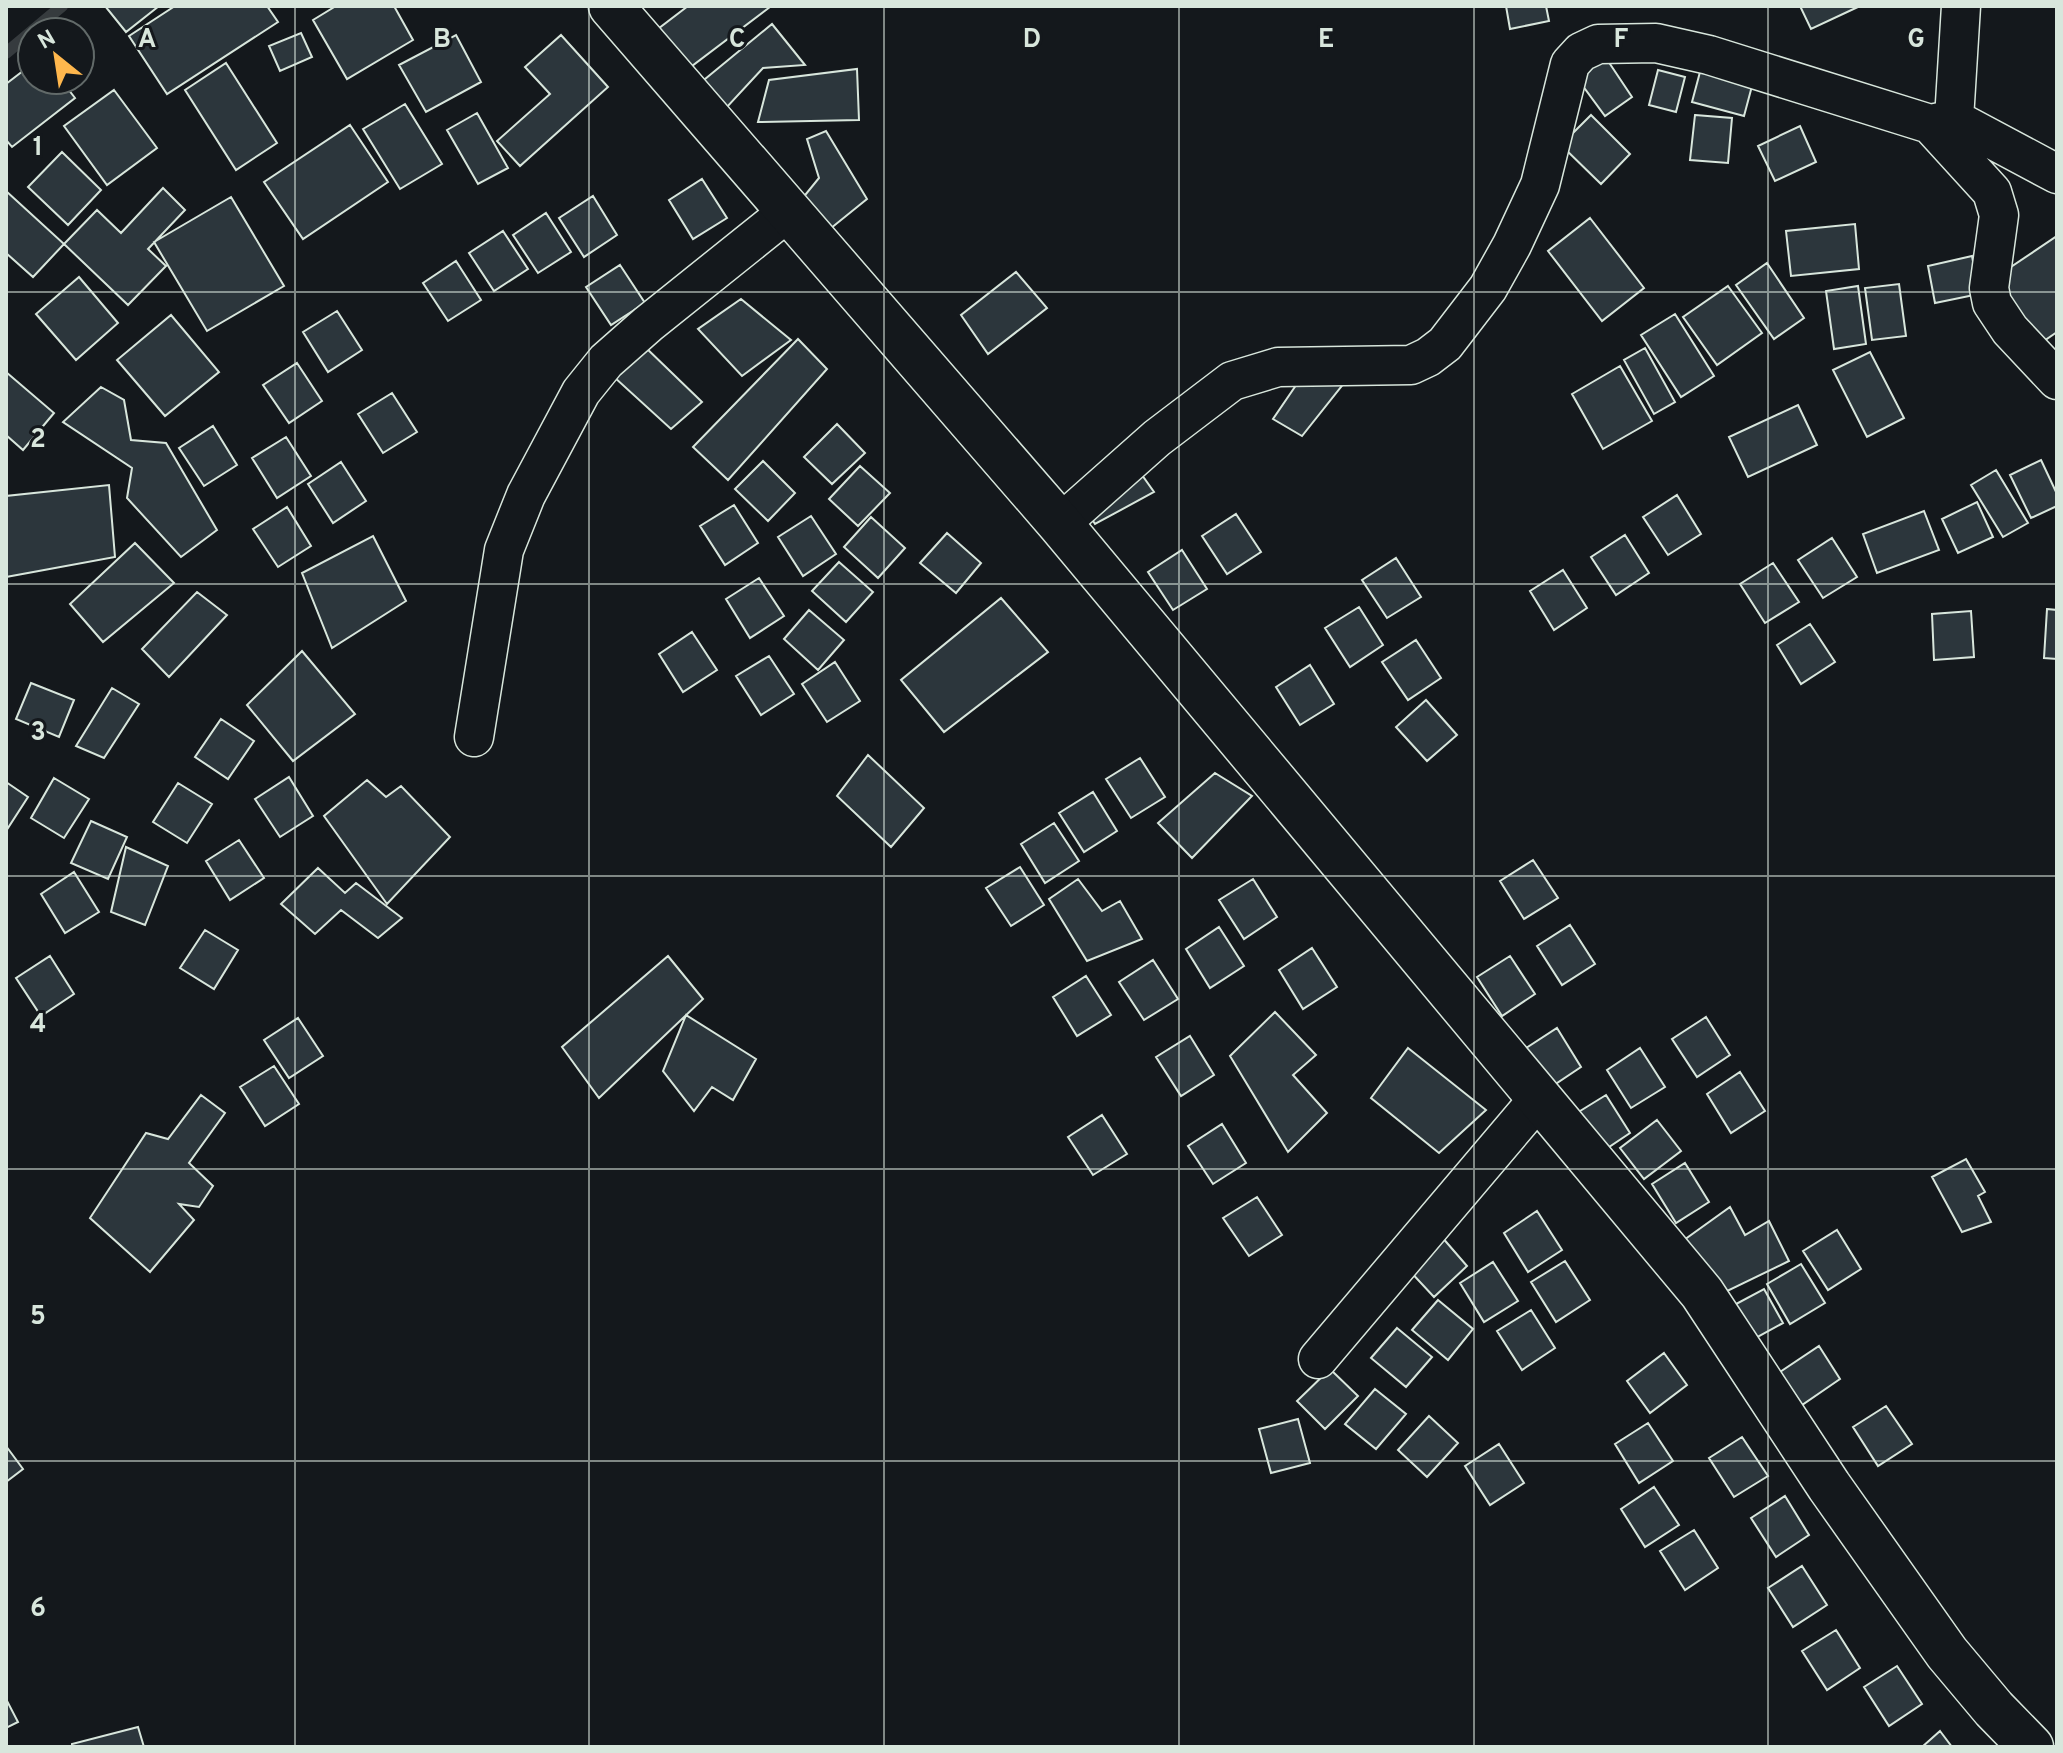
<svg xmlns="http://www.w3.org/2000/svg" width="2063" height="1753" font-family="Overpass,sans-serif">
	<rect width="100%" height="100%" fill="#14181c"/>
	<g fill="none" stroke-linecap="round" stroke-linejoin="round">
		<!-- stream -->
		<path stroke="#363b3e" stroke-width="12" d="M6 53 62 6"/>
	</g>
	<!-- building -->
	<path fill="#2c363c" stroke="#d8e6dc" stroke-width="2" d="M105 6H159L126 32Z
		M175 6H267L278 22 167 94 129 36Z
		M336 6H394L413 40 347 79 313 20Z
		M688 6H769L770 7 684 72 654 32Z
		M1506 6H1546L1549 21 1510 29Z
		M1800 6H1860L1811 29Z
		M772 24 805 65 763 68 727 107 699 84Z
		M301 33 312 57 280 71 269 46Z
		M456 35 481 82 426 112 399 65Z
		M561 35 608 87 520 166 497 141 550 94 525 67Z
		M1704 57 1756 71 1744 116 1692 102Z
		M1606 58 1632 97 1605 116 1577 78Z
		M226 63 277 143 236 170 185 90Z
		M32 64V80H61L75 98 12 147 6 140V84Z
		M857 69 859 120 758 122 769 80Z
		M1658 70 1685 77 1676 112 1649 105Z
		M114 90 157 148 107 185 64 126Z
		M405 104 442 164 400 189 363 129Z
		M477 113 508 168 478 184 447 130Z
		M1591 115 1630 154 1601 184 1561 145Z
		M1695 115 1732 118 1728 163 1690 160Z
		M350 125 388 182 303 239 264 182Z
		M1800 126 1816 162 1775 181 1758 146Z
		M826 131 867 199 825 233 797 205 819 178 807 139Z
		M62 152 101 190 68 225 28 187Z
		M702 179 727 218 693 239 669 200Z
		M163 188 185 210 148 249 166 266 128 305 64 244 97 210 121 233Z
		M6 191 64 244 33 277 6 253Z
		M593 196 617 235 584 257 559 218Z
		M231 197 284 286 207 331 154 242Z
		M546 213 571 252 538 273 513 235Z
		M1590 218 1644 288 1602 321 1548 251Z
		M1855 224 1859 269 1791 276 1786 231Z
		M503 231 528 269 494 291 469 253Z
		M2057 236V332L2035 347 1990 281Z
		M1972 256 1979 294 1935 303 1928 266Z
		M456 261 481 300 448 321 423 283Z
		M1767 263 1804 318 1774 339 1736 285Z
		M620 265 645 303 611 325 586 287Z
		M1016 272 1047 308 988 354 961 315Z
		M79 277 118 323 76 360 36 314Z
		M1899 284 1906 336 1872 340 1865 288Z
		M1728 286 1762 333 1717 365 1683 317Z
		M1858 286 1866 344 1834 349 1826 291Z
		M741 299 791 340 742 376 698 329Z
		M337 311 362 350 328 372 303 332Z
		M1675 314 1714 376 1681 397 1641 335Z
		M171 315 219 372 165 416 117 360Z
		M798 339 827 369 728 480 693 447Z
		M642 344 702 402 671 429 614 377Z
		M1645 348 1675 402 1654 414 1624 360Z
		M1870 352 1904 418 1867 437 1833 370Z
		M297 363 322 401 289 423 263 385Z
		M1620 366 1652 421 1603 449 1572 394Z
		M6 372 54 413 23 450 6 435Z
		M1303 375 1348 378 1302 436 1273 419Z
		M101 387 124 400 131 440 166 443 217 530 181 557 127 498 132 468 63 422Z
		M392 393 417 432 383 453 358 414Z
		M1798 405 1817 445 1748 477 1729 437Z
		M837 424 865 453 832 484 804 457Z
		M213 426 237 465 204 486 179 448Z
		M286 437 311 476 277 498 252 458Z
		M2041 460 2057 494V506L2031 518 2010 475Z
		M763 461 795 493 768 521 735 489Z
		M341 462 366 501 333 523 308 484Z
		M860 466 890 493 858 526 829 499Z
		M1137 468 1154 492 1095 524 1083 505Z
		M1996 470 2028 523 2003 537 1971 485Z
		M109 485 115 557 6 577V496Z
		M1677 495 1701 534 1668 555 1643 517Z
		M1977 502 1993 537 1958 553 1942 519Z
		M734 505 758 543 725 565 700 526Z
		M287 507 311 546 278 567 253 529Z
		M1924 511 1939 550 1877 573 1863 534Z
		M1236 514 1261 552 1227 574 1202 536Z
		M811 516 836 554 803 576 778 537Z
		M871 517 905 548 878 578 844 547Z
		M947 533 981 563 956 593 920 563Z
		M1625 535 1649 573 1616 595 1591 557Z
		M373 536 406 601 332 648 302 573Z
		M1832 538 1857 577 1823 598 1798 560Z
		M135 543 174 583 103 642 70 604Z
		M1182 550 1207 589 1173 610 1148 572Z
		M1396 558 1421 597 1387 618 1362 580Z
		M839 562 873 592 846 622 812 591Z
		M1773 563 1799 602 1765 623 1740 584Z
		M1563 570 1587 608 1554 630 1530 591Z
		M759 578 784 616 750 638 726 599Z
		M197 592 227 615 169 677 142 649Z
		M1001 598 1048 652 944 732 901 680Z
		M1359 607 1383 645 1350 667 1325 628Z
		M2047 609 2057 610V659L2044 658Z
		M809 610 844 640 818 670 784 639Z
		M1971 611 1974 657 1934 660 1932 614Z
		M1810 624 1835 662 1801 684 1777 645Z
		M692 632 717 670 683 692 659 654Z
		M1416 640 1441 678 1408 700 1382 662Z
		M302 651 355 714 293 761 247 705Z
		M769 656 794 694 761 715 736 676Z
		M835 662 860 701 827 722 802 684Z
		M1310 665 1334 704 1300 725 1276 687Z
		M31 683 74 700 59 737 16 719Z
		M112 688 139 704 104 758 76 746Z
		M1426 700 1457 735 1427 761 1396 727Z
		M221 719 254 741 228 779 195 757Z
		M868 755 924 808 891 847 837 796Z
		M1140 758 1165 797 1131 818 1106 779Z
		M1215 773 1252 796 1192 858 1158 823Z
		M289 777 313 816 280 837 255 799Z
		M54 778 89 799 64 838 31 818Z
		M367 780 386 797 401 786 450 837 387 904 324 816Z
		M6 782 28 797 6 831Z
		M178 783 212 804 187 843 153 822Z
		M1093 792 1117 831 1084 852 1059 813Z
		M91 821 127 837 108 879 71 863Z
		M1054 823 1079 861 1045 883 1021 844Z
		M239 840 264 878 230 900 206 861Z
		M126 847 168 866 145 925 111 912Z
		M1533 860 1558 898 1524 919 1500 881Z
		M1020 867 1044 905 1011 926 986 888Z
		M318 868 345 893 356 883 402 918 378 938 341 910 315 934 281 904Z
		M74 872 99 912 65 933 41 894Z
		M1078 879 1102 911 1120 901 1142 939 1087 961 1049 899Z
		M1253 879 1277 917 1244 939 1219 900Z
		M1570 925 1595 964 1562 985 1537 946Z
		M1219 927 1244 966 1210 988 1186 949Z
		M205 930 238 950 214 989 180 968Z
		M1312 948 1337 987 1303 1009 1279 970Z
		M50 956 74 994 41 1016 16 978Z
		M668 956 703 999 599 1098 562 1047Z
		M1510 956 1535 994 1502 1016 1477 977Z
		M1153 960 1178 999 1144 1020 1119 982Z
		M1086 976 1111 1015 1077 1036 1053 997Z
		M1275 1012 1316 1055 1293 1075 1327 1113 1288 1152 1230 1056Z
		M686 1015 756 1059 733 1100 712 1087 694 1111 663 1071Z
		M1706 1017 1730 1055 1697 1077 1672 1039Z
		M298 1018 323 1056 289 1078 264 1040Z
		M1557 1028 1581 1067 1548 1089 1523 1050Z
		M1190 1036 1214 1075 1181 1096 1156 1057Z
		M1408 1048 1486 1110 1439 1153 1371 1098Z
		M1640 1048 1665 1087 1631 1108 1607 1070Z
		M274 1066 299 1104 265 1126 240 1087Z
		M1740 1072 1765 1111 1731 1133 1707 1094Z
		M201 1095 225 1113 189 1163 213 1186 199 1207 179 1204 194 1220 150 1272 90 1218 146 1133 168 1139Z
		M1606 1095 1630 1133 1597 1155 1572 1116Z
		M1102 1115 1127 1154 1093 1175 1068 1137Z
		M1657 1120 1681 1151 1644 1179 1620 1148Z
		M1222 1124 1246 1163 1213 1184 1188 1146Z
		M1966 1159 1985 1192 1978 1196 1991 1222 1962 1232 1932 1177Z
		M1685 1163 1709 1202 1676 1223 1652 1184Z
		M1257 1197 1282 1235 1249 1256 1223 1218Z
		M1730 1207 1745 1235 1769 1221 1789 1261 1719 1295 1684 1240Z
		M1537 1211 1562 1250 1528 1272 1504 1233Z
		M1837 1230 1861 1269 1828 1290 1803 1251Z
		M1441 1236 1467 1266 1434 1297 1407 1268Z
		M1565 1261 1590 1300 1556 1322 1531 1282Z
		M1493 1262 1518 1301 1484 1322 1460 1283Z
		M1801 1264 1825 1303 1790 1324 1767 1284Z
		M1764 1289 1783 1323 1743 1345 1723 1311Z
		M1438 1300 1473 1329 1448 1360 1412 1330Z
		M1531 1310 1555 1348 1522 1370 1497 1331Z
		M1397 1328 1432 1357 1406 1387 1371 1358Z
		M1819 1346 1840 1379 1802 1405 1780 1372Z
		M1664 1353 1687 1385 1650 1413 1627 1381Z
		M1330 1369 1358 1396 1325 1429 1297 1401Z
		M1375 1389 1406 1414 1376 1449 1345 1424Z
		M1886 1406 1912 1444 1878 1466 1853 1427Z
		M1429 1416 1458 1443 1427 1477 1398 1450Z
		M1298 1419 1310 1463 1271 1473 1259 1429Z
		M1648 1423 1673 1461 1639 1483 1615 1444Z
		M1742 1437 1768 1476 1734 1497 1709 1458Z
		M1499 1444 1524 1483 1490 1505 1465 1466Z
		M6 1446 23 1469 6 1482Z
		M1654 1487 1679 1525 1645 1547 1621 1509Z
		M1785 1496 1809 1535 1776 1557 1751 1518Z
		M1694 1530 1718 1568 1685 1590 1660 1551Z
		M1802 1566 1827 1605 1793 1627 1768 1588Z
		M1836 1630 1860 1668 1827 1690 1802 1651Z
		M1897 1666 1922 1704 1889 1726 1864 1687Z
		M6 1699 18 1722 6 1728Z
		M138 1727 144 1747H72V1744Z
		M1940 1731 1952 1747H1922Z"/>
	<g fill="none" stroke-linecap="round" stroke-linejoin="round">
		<defs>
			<path id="street" d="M1954 119 2057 174
				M1930 124 1954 119 1961 6
				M1060 524 1157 438 1232 381 1278 367 1411 365 1428 357 1445 344 1488 288 1512 245 1540 185 1570 64 1581 52 1598 44 1656 43 1709 55 1930 124 1992 192 1999 215 1989 288 1992 303 2010 330 2057 380
				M474 737 504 550 526 495 581 392 606 361 648 324 789 211
				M1318 1359 1540 1097"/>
			<path id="secondary" d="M611 6 1060 524 1702 1293 1829 1486 1947 1653 1994 1709 2031 1747"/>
		</defs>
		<!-- street casing -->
		<use href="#street" stroke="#d8e6dc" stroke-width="41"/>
		<!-- secondary casing -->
		<use href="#secondary" stroke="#d8e6dc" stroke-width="47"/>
		<!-- street -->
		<use href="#street" stroke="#14181c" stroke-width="38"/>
		<!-- secondary -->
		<use href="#secondary" stroke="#14181c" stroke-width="44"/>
	</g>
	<!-- grid -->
	<path fill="none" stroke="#d8e6dc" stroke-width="2" stroke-opacity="0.55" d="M295 6V1747M589 6V1747M884 6V1747M1179 6V1747M1474 6V1747M1768 6V1747M6 292H2057M6 584H2057M6 876H2057M6 1169H2057M6 1461H2057"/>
	<g font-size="26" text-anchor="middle" font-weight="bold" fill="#d8e6dc" stroke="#14181c" stroke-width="6" stroke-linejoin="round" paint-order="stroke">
		<text x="147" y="47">A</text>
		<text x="442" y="47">B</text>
		<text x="737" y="47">C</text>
		<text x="1032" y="47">D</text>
		<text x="1326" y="47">E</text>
		<text x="1621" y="47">F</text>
		<text x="1916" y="47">G</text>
		<text x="38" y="155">1</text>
		<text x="38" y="447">2</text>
		<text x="38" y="740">3</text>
		<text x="38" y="1032">4</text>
		<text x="38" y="1324">5</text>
		<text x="38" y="1616">6</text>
	</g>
	<!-- border -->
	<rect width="2063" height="1753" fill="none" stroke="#d8e6dc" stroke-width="16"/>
	<!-- north arrow -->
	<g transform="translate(56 56) rotate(330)"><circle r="38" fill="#14181c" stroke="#626a69" stroke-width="2"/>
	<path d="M0-6L14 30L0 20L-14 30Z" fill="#ffb74d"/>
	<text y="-12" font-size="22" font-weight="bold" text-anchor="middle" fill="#d8e6dc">N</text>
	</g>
</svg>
